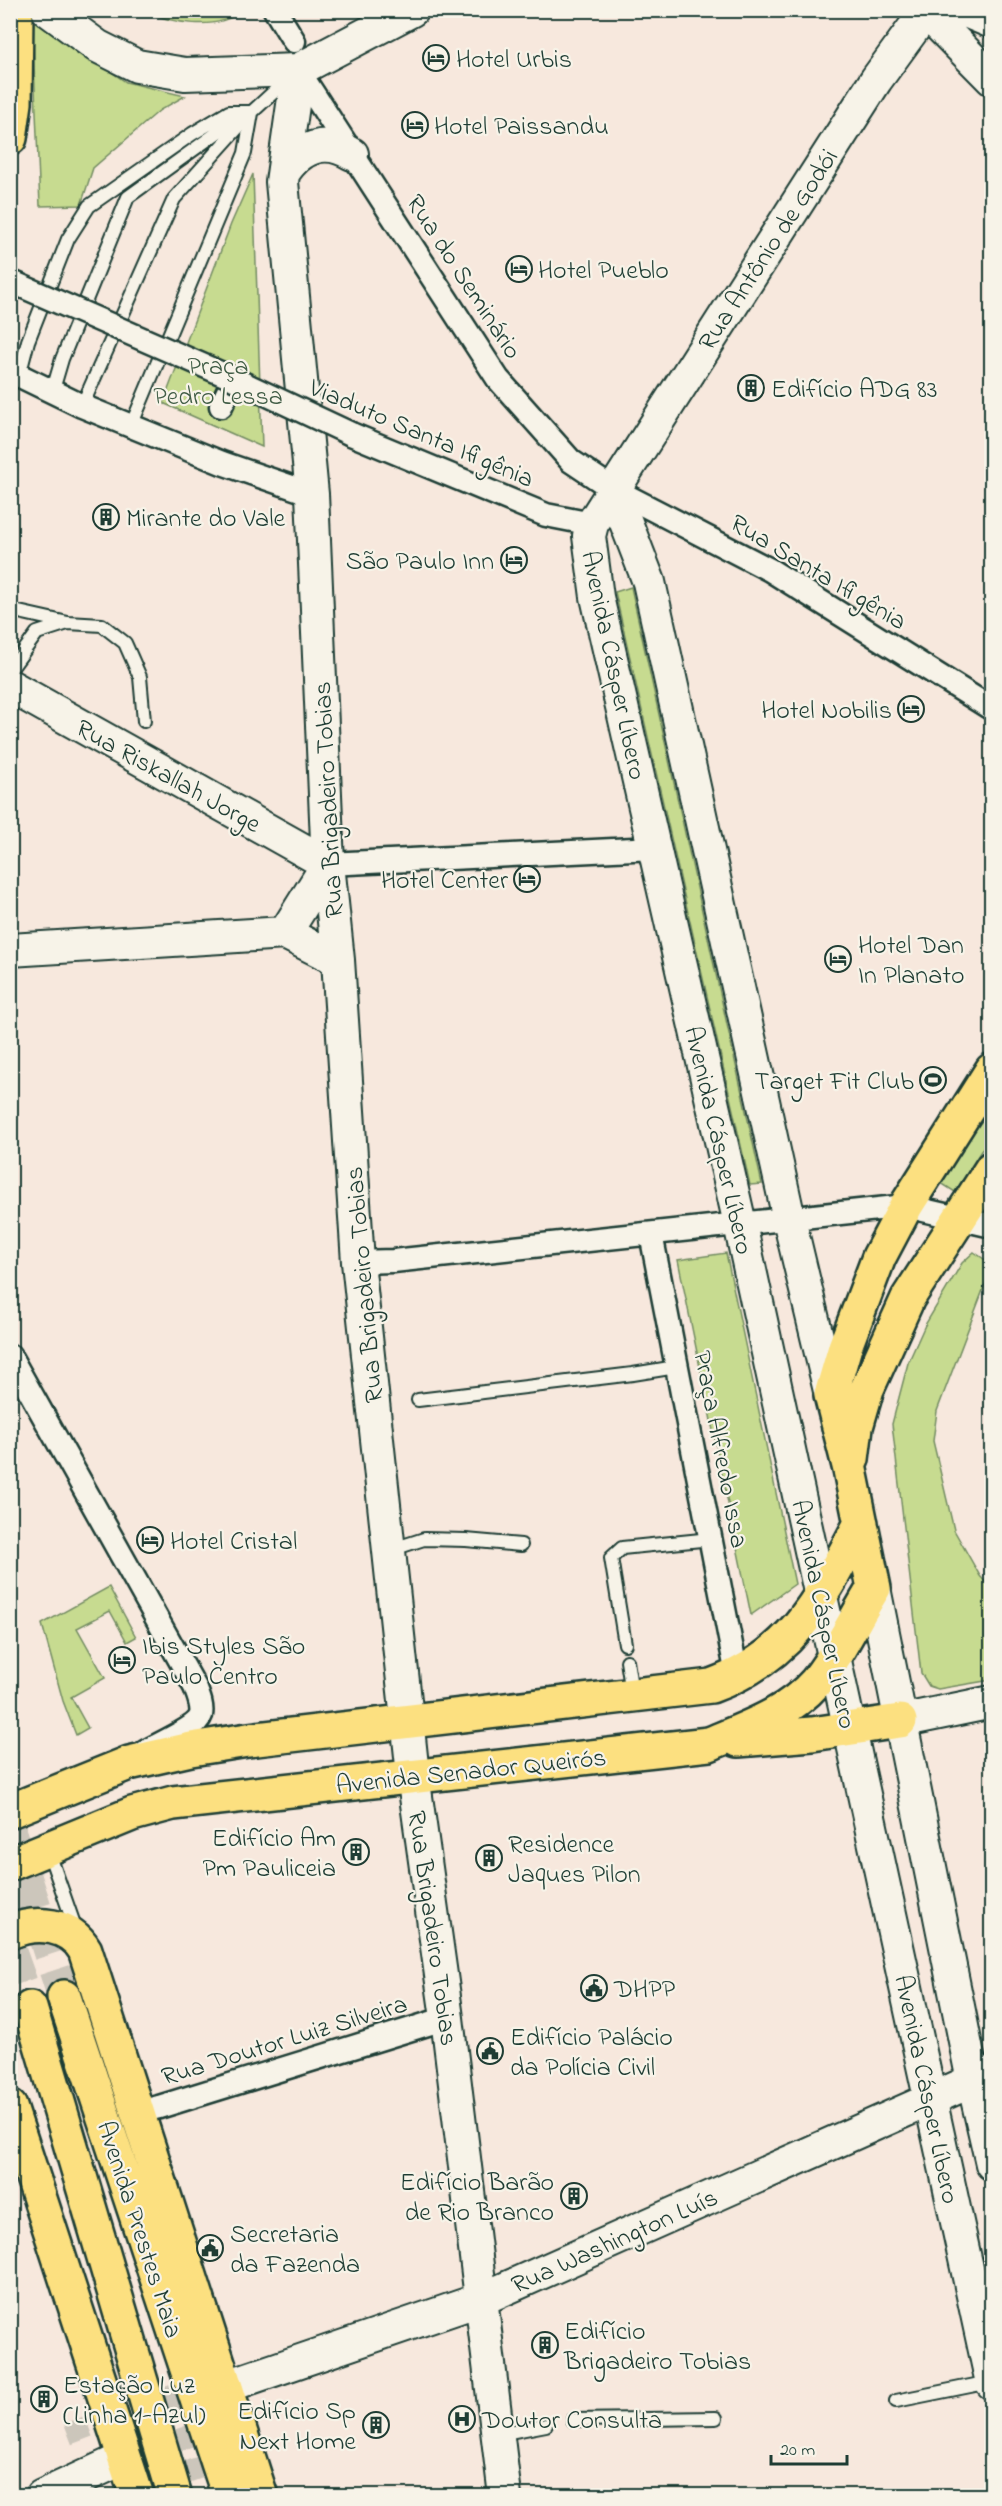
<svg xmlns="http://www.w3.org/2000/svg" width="1002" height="2506" font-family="'Indie Flower',sans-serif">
	<rect width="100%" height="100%" fill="#f7e8dd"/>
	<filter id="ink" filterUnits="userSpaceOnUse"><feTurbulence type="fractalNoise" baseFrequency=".0167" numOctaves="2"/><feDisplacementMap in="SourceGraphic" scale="12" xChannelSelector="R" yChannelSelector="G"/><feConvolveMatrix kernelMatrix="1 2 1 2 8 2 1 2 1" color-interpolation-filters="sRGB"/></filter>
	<g filter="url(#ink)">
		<!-- green -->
		<path fill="#c7db90" stroke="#738c62" stroke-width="1.5" d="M144 11 241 10V11C216 32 172 23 144 11Z
			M32 18 126 82 185 96 160 110 93 168 81 205 40 206Z
			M253 174 262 447 163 403 231 224Z
			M631 587 762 1184 750 1185 615 592Z
			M991 1104V1135L955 1192 941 1183Z
			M974 1252 991 1264V1269L937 1411 933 1441 954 1530 980 1576 991 1588V1680L938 1689 929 1686 921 1673 892 1424 908 1363 925 1325 962 1263Z
			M726 1253 795 1584 751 1615 678 1260Z
			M109 1587 136 1637 127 1642 110 1611 77 1628 105 1678 71 1697 88 1728 76 1735 63 1701 42 1624Z"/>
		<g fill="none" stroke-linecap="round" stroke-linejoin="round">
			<!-- street-tunnel -->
			<path stroke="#ccc6bb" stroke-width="22" stroke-dasharray="22 11" stroke-linecap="butt" d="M165 2398 200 2496
				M68 2434 204 2383"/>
			<!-- highway-tunnel -->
			<path stroke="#ccc6bb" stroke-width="33" stroke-dasharray="33 16" stroke-linecap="butt" d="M10 1830 64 1997
				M10 1952 30 2008"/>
			<defs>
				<path id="lane" d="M19 376 28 341 68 239 89 206 192 134 229 112H252
					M52 393 62 359 128 197 232 122 249 113
					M82 406 174 199 252 112 290 77
					M131 426 245 153 252 113
					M10 610 68 623
					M10 670 37 633 68 623 102 625 125 643 140 677 144 721
					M418 1400 633 1374 676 1367
					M390 1550 424 1539 466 1540 521 1545
					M625 1644 611 1558 622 1548 711 1539
					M627 1661 632 1693
					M48 1850 76 1930
					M896 2401 990 2382
					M573 2420 716 2418
					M499 2434 546 2425"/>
				<path id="street" d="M275 10 294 41
					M298 70 498 379 571 461 613 489 770 570 992 709
					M10 371 82 406 222 463 312 494
					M221 406 234 379
					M351 434 546 515 592 524
					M328 864 654 848
					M651 1234 737 1675
					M358 1262 393 1261 906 1206 992 1226
					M10 1356 195 1687C198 1695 203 1706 201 1715 197 1728 158 1744 145 1752
					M138 2112 159 2107 447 2018"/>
				<path id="secondary" d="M48 10 97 46 137 66 185 74 298 70 412 10
					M924 10 992 79
					M927 10 876 80 592 524 589 536 597 597 740 1224 992 2383
					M963 10 992 22
					M298 70 282 182 312 494 328 864 338 960 358 1262 413 1775 447 2018 505 2496
					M284 172C301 147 325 137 352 154
					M613 489 649 582 789 1219 831 1395
					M10 686 328 864
					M285 933 328 864
					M10 950 285 933 338 960
					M874 1588 973 2081 992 2164
					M900 1721 992 1702
					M227 2386 482 2299 992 2072
					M42 2496 124 2458"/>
				<path id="primary" d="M852 1459 856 1427 867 1389 908 1298 992 1168
					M738 1740 812 1734 900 1721
					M10 1811 129 1763 191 1749 248 1740 711 1686C795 1656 822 1596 861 1523
					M10 1864 132 1814 173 1803 709 1744C747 1728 788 1714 816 1682 839 1654 855 1618 874 1588L850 1470 831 1395 845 1347 879 1257 906 1206 992 1070"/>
				<path id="highway" d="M10 138 15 103 16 10
					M10 1932C37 1920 70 1924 85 1950L261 2496
					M64 1997 229 2496
					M30 2008 175 2496
					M10 2107 137 2496"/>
			</defs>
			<!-- lane casing -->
			<use href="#lane" stroke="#1f3d34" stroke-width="16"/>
			<!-- street casing -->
			<use href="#street" stroke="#1f3d34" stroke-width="27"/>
			<!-- secondary casing -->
			<use href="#secondary" stroke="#1f3d34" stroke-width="36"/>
			<!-- primary casing -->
			<use href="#primary" stroke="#1f3d34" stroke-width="38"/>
			<!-- highway casing -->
			<use href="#highway" stroke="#1f3d34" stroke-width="38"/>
			<!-- lane -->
			<use href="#lane" stroke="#f7f3e8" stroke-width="12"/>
			<!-- street -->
			<use href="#street" stroke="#f7f3e8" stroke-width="22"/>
			<!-- secondary -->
			<use href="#secondary" stroke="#f7f3e8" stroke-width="32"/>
			<!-- primary -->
			<use href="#primary" stroke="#fce080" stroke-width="33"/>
			<!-- highway -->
			<use href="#highway" stroke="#fce080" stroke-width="33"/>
			<defs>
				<path id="street-bridge" d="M10 281 234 379 351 434"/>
			</defs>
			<!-- street-bridge casing -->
			<use href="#street-bridge" stroke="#1f3d34" stroke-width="27" stroke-linecap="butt"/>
			<!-- street-bridge -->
			<use href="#street-bridge" stroke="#f7f3e8" stroke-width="22"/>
		</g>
	</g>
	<!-- icons -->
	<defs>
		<symbol id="hotel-ring" viewBox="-11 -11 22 22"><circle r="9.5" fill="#f7f3e8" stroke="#1f3d34" stroke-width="1.5"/><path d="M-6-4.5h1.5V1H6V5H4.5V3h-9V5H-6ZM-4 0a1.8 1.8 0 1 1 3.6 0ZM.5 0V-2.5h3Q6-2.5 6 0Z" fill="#1f3d34"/></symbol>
		<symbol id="building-ring" viewBox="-11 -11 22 22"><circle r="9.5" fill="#f7f3e8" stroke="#1f3d34" stroke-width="1.5"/><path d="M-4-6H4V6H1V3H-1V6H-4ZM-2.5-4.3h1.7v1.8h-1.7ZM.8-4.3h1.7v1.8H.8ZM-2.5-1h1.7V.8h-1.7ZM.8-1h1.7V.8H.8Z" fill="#1f3d34"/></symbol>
		<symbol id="stadium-ring" viewBox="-11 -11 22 22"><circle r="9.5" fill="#f7f3e8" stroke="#1f3d34" stroke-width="1.5"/><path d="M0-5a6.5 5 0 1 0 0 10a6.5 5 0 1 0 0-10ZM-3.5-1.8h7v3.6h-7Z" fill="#1f3d34"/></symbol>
		<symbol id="civic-ring" viewBox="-11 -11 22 22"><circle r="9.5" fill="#f7f3e8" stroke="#1f3d34" stroke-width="1.5"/><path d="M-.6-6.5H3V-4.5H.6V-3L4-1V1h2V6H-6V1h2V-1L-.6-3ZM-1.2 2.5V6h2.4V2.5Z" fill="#1f3d34"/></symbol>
		<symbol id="hospital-ring" viewBox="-11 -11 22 22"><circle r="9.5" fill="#f7f3e8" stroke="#1f3d34" stroke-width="1.5"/><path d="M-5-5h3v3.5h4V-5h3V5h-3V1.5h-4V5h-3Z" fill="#1f3d34"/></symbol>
	</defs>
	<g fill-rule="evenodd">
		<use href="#hotel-ring" x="421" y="43" width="30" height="30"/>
		<use href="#hotel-ring" x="400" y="110" width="30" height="30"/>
		<use href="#hotel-ring" x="504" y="254" width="30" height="30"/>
		<use href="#building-ring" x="736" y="373" width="30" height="30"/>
		<use href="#building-ring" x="91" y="502" width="30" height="30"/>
		<use href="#hotel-ring" x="499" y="545" width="30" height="30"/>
		<use href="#hotel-ring" x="896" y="694" width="30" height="30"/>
		<use href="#hotel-ring" x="512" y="864" width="30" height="30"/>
		<use href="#hotel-ring" x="823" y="944" width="30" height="30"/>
		<use href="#stadium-ring" x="918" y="1065" width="30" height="30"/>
		<use href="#hotel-ring" x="135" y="1525" width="30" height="30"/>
		<use href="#hotel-ring" x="107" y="1645" width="30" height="30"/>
		<use href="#building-ring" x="341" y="1837" width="30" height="30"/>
		<use href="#building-ring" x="474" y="1843" width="30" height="30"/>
		<use href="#civic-ring" x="579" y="1973" width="30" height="30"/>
		<use href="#civic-ring" x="475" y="2036" width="30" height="30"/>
		<use href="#building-ring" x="559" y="2181" width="30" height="30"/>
		<use href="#civic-ring" x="195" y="2233" width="30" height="30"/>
		<use href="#building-ring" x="530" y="2330" width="30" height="30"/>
		<use href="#building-ring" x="29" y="2384" width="30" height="30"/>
		<use href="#hospital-ring" x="447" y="2404" width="30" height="30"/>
		<use href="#building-ring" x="361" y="2410" width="30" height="30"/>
	</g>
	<g text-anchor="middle" stroke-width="4.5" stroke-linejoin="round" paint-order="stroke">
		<!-- poi labels -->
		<g font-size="26" fill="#1f3d34" stroke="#f7f3e8" text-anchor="start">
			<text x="456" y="67">Hotel Urbis</text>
			<text x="434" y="134">Hotel Paissandu</text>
			<text x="538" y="278">Hotel Pueblo</text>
			<text x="771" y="397">Edifício ADG 83</text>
			<text x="126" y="526">Mirante do Vale</text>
			<text x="494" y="569" text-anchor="end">São Paulo Inn</text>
			<text x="892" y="718" text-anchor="end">Hotel Nobilis</text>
			<text x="508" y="888" text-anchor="end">Hotel Center</text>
			<text x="858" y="953">Hotel Dan<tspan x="858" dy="30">In Planato</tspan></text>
			<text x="914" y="1089" text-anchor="end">Target Fit Club</text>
			<text x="170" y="1549">Hotel Cristal</text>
			<text x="142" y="1654">Ibis Styles São<tspan x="142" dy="30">Paulo Centro</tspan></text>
			<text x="336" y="1846" text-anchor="end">Edifício Am<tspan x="336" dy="30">Pm Pauliceia</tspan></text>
			<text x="508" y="1852">Residence<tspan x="508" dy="30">Jaques Pilon</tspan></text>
			<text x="614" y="1997">DHPP</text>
			<text x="510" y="2045">Edifício Palácio<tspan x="510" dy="30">da Polícia Civil</tspan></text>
			<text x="554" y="2190" text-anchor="end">Edifício Barão<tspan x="554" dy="30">de Rio Branco</tspan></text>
			<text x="230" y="2242">Secretaria<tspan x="230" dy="30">da Fazenda</tspan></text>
			<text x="564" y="2339">Edifício<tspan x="564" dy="30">Brigadeiro Tobias</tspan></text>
			<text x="63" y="2393">Estação Luz<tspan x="63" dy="30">(Linha 1-Azul)</tspan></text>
			<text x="356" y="2419" text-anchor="end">Edifício Sp<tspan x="356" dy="30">Next Home</tspan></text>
			<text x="482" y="2428">Doutor Consulta</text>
		</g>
		<!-- street labels -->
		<g font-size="26" fill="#1f3d34" stroke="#f7f3e8">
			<text transform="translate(767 249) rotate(-57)" y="9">Rua Antônio de Godói</text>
			<text transform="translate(465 276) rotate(57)" y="9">Rua do Seminário</text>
			<text transform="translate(422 432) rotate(23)" y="9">Viaduto Santa Ifigênia</text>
			<text transform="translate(819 571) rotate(31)" y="9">Rua Santa Ifigênia</text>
			<text transform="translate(615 665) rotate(78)" y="9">Avenida Cásper Líbero</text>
			<text transform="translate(169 775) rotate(29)" y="9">Rua Riskallah Jorge</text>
			<text transform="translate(327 800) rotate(-93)" y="9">Rua Brigadeiro Tobias</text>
			<text transform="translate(720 1140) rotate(77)" y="9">Avenida Cásper Líbero</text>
			<text transform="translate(363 1285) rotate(-95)" y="9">Rua Brigadeiro Tobias</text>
			<text transform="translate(722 1449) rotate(79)" y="9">Praça Alfredo Issa</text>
			<text transform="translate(825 1614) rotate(78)" y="9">Avenida Cásper Líbero</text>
			<text transform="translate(471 1770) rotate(-6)" y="9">Avenida Senador Queirós</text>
			<text transform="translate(434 1928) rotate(82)" y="9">Rua Brigadeiro Tobias</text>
			<text transform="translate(284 2039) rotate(-17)" y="9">Rua Doutor Luiz Silveira</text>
			<text transform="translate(928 2089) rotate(78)" y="9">Avenida Cásper Líbero</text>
			<text transform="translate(141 2229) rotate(72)" y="9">Avenida Prestes Maia</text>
			<text transform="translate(614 2240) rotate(-24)" y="9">Rua Washington Luís</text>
		</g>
		<!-- park labels -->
		<g font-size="26" fill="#415d46" stroke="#f7f3e8">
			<text x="218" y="374">Praça<tspan x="218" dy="30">Pedro Lessa</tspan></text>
		</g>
	</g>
	<!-- margin -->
	<rect width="1002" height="2506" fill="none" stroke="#f7f3e8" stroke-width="36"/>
	<rect x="18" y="18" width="966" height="2470" fill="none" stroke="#1f3d34" stroke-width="2" filter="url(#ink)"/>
	<!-- scale -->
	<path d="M771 2455v9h76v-9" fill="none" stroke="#1f3d34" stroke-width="3"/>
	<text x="780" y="2455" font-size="18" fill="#1f3d34" stroke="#f7f3e8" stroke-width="4.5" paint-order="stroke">20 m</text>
</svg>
